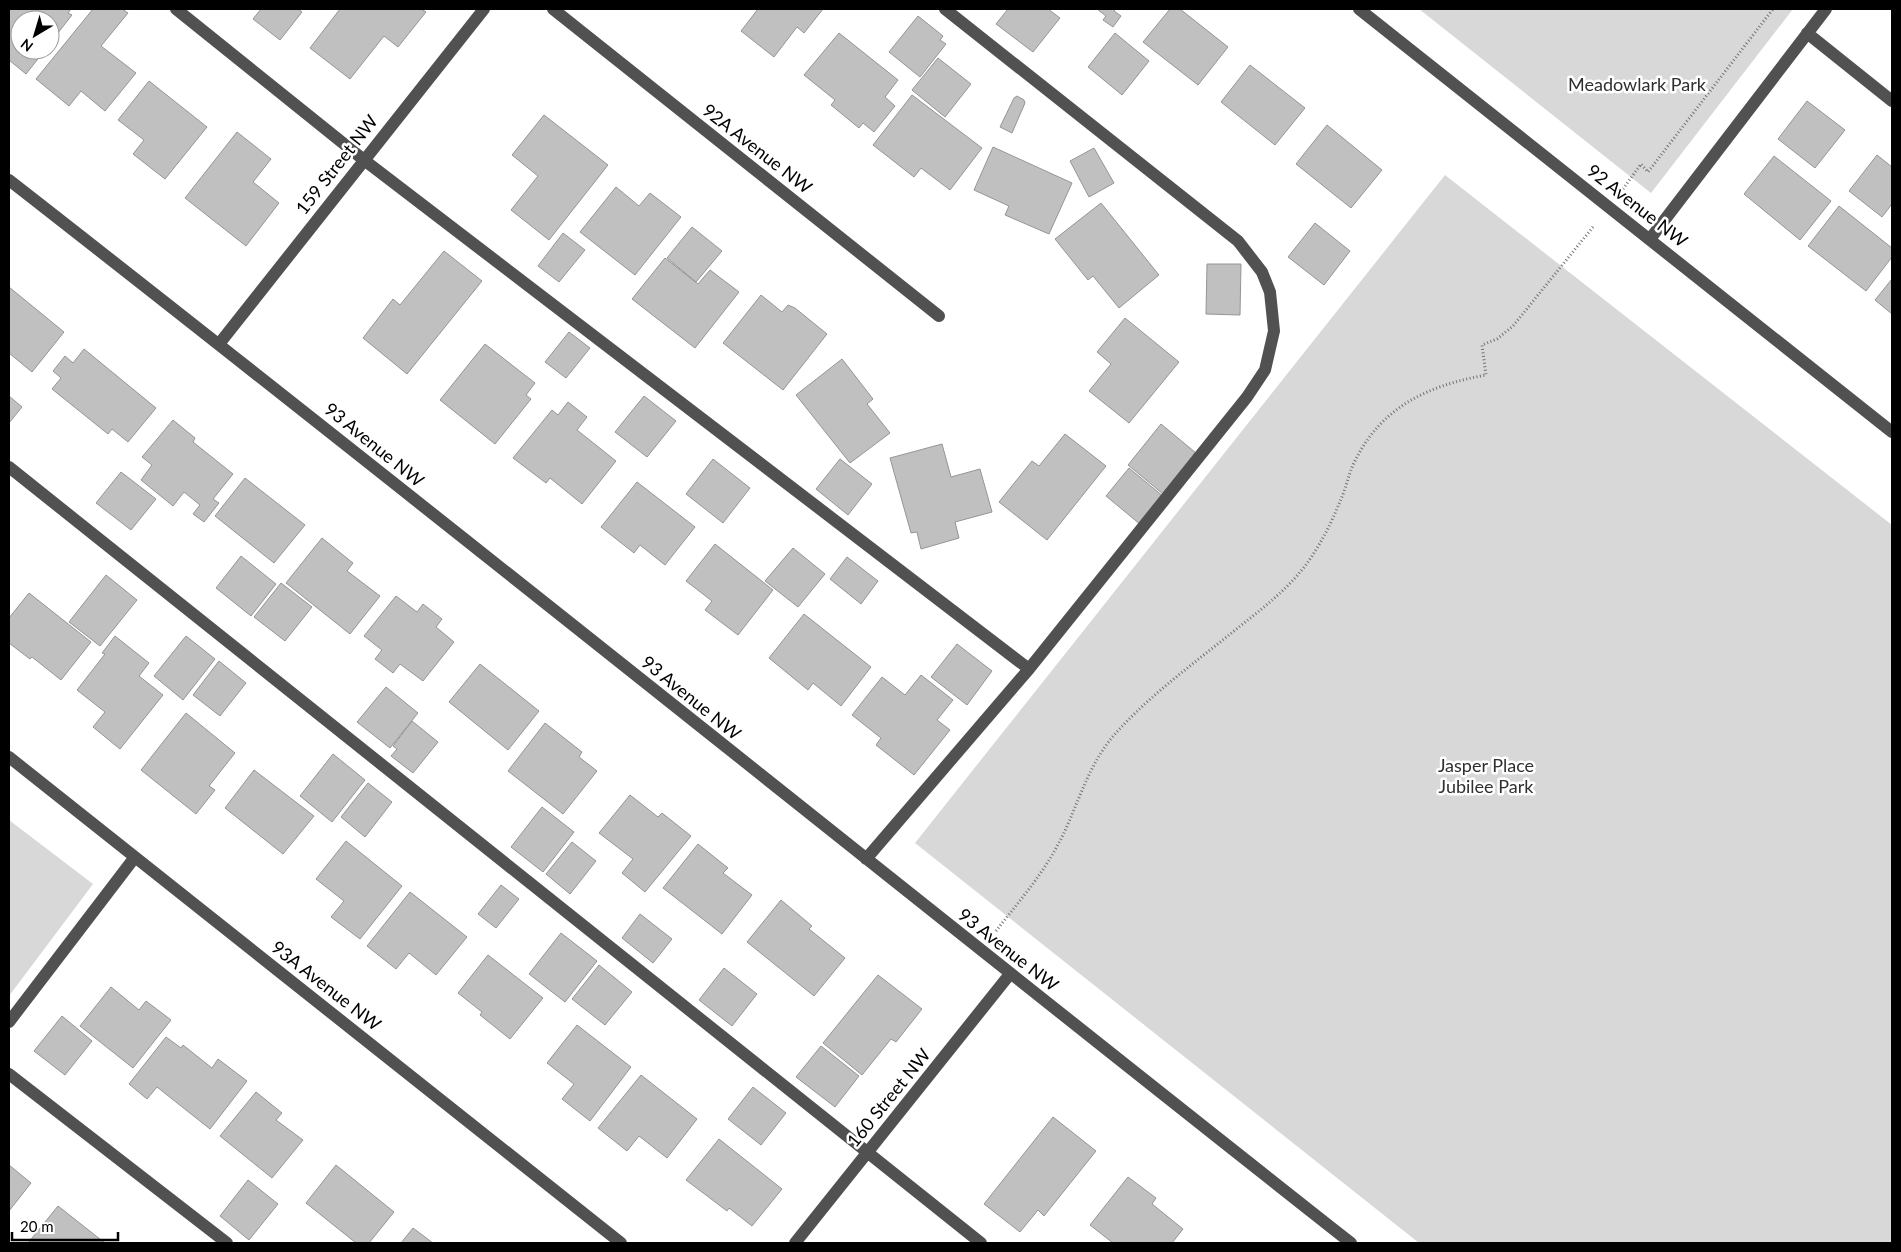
<svg xmlns="http://www.w3.org/2000/svg" width="1901" height="1252" font-family="Lato,sans-serif">
	<rect width="100%" height="100%" fill="#fff"/>
	<!-- green -->
	<path fill="#d8d8d8" d="M1419 9H1793L1651 193Z
		M1445 175 1892 525V1243H1419L915 843Z
		M9 820 93 884 9 996Z"/>
	<!-- building -->
	<path fill="#c0c0c0" stroke="#959595" d="M9 9H71L68 13 72 15 50 43V20H20V50H45L26 74 9 60Z
		M93 9H122L128 13 101 46 136 73 105 111 81 91 69 106 36 79Z
		M261 9H298L302 12 280 40 253 19Z
		M340 9H421L426 12 398 47 384 36 350 79 310 48Z
		M758 9H823L804 33 797 27 774 57 741 31Z
		M1008 9H1048L1060 18 1033 52 996 24Z
		M1097 9H1115L1114 11 1121 16 1113 27 1103 20 1106 16Z
		M1170 9H1180L1228 47 1198 85 1143 42Z
		M918 16 943 36 940 40 946 44 920 77 889 52Z
		M839 33 898 80 885 97 895 106 874 132 863 123 859 128 831 105 835 100 804 75Z
		M1115 33 1149 61 1122 95 1088 67Z
		M938 58 971 84 945 117 912 90Z
		M1250 65 1305 108 1275 145 1221 102Z
		M149 81 207 127 165 179 133 154 144 140 118 120Z
		M912 95 982 148 950 190 921 168 914 177 873 145Z
		M1017 96 1024 100 1025 103 1012 133 1000 127 1014 98Z
		M1807 101 1845 130 1815 168 1778 139Z
		M544 115 608 165 549 240 511 210 538 176 512 155Z
		M1327 125 1382 170 1351 208 1296 164Z
		M237 132 271 159 253 182 279 203 246 246 185 198Z
		M993 147 1072 183 1049 234 1005 215 1009 206 974 190Z
		M1094 148 1114 183 1089 197 1070 161Z
		M1877 155 1892 167V204L1882 217 1849 191Z
		M1774 156 1831 201 1800 240 1744 194Z
		M616 187 639 206 650 193 681 217 635 275 580 232Z
		M1101 203 1159 275 1119 308 1093 276 1088 280 1055 239Z
		M1839 206 1892 248V257L1866 291 1808 246Z
		M1315 223 1350 251 1324 285 1288 257Z
		M692 227 722 251 696 282 667 258Z
		M563 233 585 250 559 282 538 266Z
		M444 251 482 281 407 374 363 338 393 299 400 305Z
		M665 258 698 284 710 270 739 292 695 348 632 299Z
		M1207 264H1241L1240 315 1206 314Z
		M1892 279V314L1875 300Z
		M9 287 64 332 32 372 9 353Z
		M761 295 782 312 788 305 795 308 827 334 783 390 723 343Z
		M1125 318 1179 362 1129 423 1089 391 1111 364 1097 352Z
		M569 332 590 348 566 378 545 362Z
		M485 344 535 383 526 395 531 399 495 444 440 400Z
		M84 349 156 408 128 442 112 429 108 434 52 389 61 378 53 371 65 356 73 363Z
		M842 359 873 399 867 404 890 433 850 463 796 395Z
		M9 396 22 407 9 423Z
		M644 396 676 421 647 457 615 432Z
		M568 402 587 417 577 430 616 461 582 504 550 478 546 483 513 458 552 410 558 415Z
		M173 420 195 438 193 442 233 474 213 499 219 503 204 522 193 514 200 505 184 492 173 506 141 480 152 465 142 457Z
		M1161 424 1196 453 1163 494 1128 465Z
		M1065 434 1106 466 1047 540 999 502 1032 461 1039 466Z
		M942 444 951 477 980 469 992 512 955 522 959 538 921 549 917 532 911 533 890 458Z
		M713 459 750 488 723 523 686 494Z
		M840 459 872 484 848 515 816 489Z
		M1129 468 1164 497 1141 525 1106 496Z
		M121 472 156 499 131 530 96 503Z
		M245 478 305 525 274 563 215 516Z
		M637 482 695 527 665 565 640 545 634 553 601 527Z
		M322 538 353 563 347 571 380 596 350 634 286 583Z
		M715 544 773 590 738 635 705 610 712 601 686 581Z
		M793 548 825 574 798 607 765 581Z
		M241 556 276 584 251 616 216 588Z
		M847 557 878 581 861 604 830 579Z
		M106 575 137 600 100 646 69 622Z
		M281 583 312 607 285 641 254 617Z
		M29 593 91 642 61 680 32 657 30 659 9 643V618Z
		M396 596 417 612 423 604 442 619 436 627 454 642 423 681 400 664 393 673 375 659 382 650 364 636Z
		M804 614 871 667 841 706 813 683 808 690 769 658Z
		M115 636 149 663 139 676 163 695 120 749 93 727 105 712 77 690 105 654 102 653Z
		M186 636 215 659 183 700 154 676Z
		M957 644 992 671 967 705 931 677Z
		M219 661 246 683 220 716 193 695Z
		M480 664 539 711 508 750 449 702Z
		M921 675 953 700 937 720 950 730 914 775 876 745 881 738 852 715 882 677 905 695Z
		M386 687 418 713 390 748 357 722Z
		M186 713 235 753 209 786 215 790 196 814 141 770Z
		M412 721 438 742 413 773 391 756 397 749 393 746Z
		M545 723 582 752 579 757 597 771 563 814 508 771Z
		M333 754 365 780 332 822 300 796Z
		M254 770 314 816 283 854 225 808Z
		M368 783 392 802 365 837 341 817Z
		M630 795 658 817 662 813 691 836 645 892 622 873 633 859 599 833Z
		M542 807 574 832 543 872 511 847Z
		M346 841 402 886 360 939 331 917 344 901 316 879Z
		M572 842 596 861 570 894 546 874Z
		M698 844 728 868 723 873 752 895 722 934 663 888Z
		M501 885 519 899 496 928 478 914Z
		M410 892 467 937 436 975 409 953 396 969 367 946Z
		M781 900 812 926 809 929 845 958 814 996 747 942Z
		M640 914 672 939 653 963 622 938Z
		M561 933 597 961 565 1002 529 974Z
		M488 955 543 998 510 1039 480 1015 482 1012 458 993Z
		M599 965 632 992 605 1025 572 999Z
		M724 968 757 994 732 1026 699 1000Z
		M878 975 922 1009 896 1042 891 1039 862 1075 823 1043Z
		M111 987 139 1010 146 1001 171 1020 133 1068 80 1026Z
		M62 1016 92 1041 65 1075 34 1051Z
		M577 1025 631 1067 590 1121 562 1099 574 1084 547 1063Z
		M166 1037 181 1048 183 1045 212 1068 218 1059 247 1081 210 1129 157 1087 147 1099 129 1084Z
		M821 1046 859 1076 835 1107 796 1077Z
		M641 1075 697 1119 667 1158 639 1136 627 1151 598 1128Z
		M753 1087 786 1113 761 1145 728 1119Z
		M256 1092 282 1113 276 1120 303 1140 272 1178 220 1136Z
		M1053 1117 1096 1151 1044 1216 1038 1210 1020 1232 984 1204Z
		M719 1139 782 1189 752 1226 729 1208 727 1211 686 1180Z
		M9 1165 31 1183 9 1211Z
		M336 1165 394 1212 369 1243H356L306 1203Z
		M1128 1177 1156 1198 1152 1204 1183 1229 1172 1243H1113L1090 1225Z
		M248 1180 278 1204 249 1240 220 1216Z
		M58 1206 105 1243H28Z
		M413 1228 433 1243H401Z"/>
	<g fill="none" stroke-linecap="round" stroke-linejoin="round">
		<!-- path -->
		<path stroke="#737373" stroke-width="3" stroke-dasharray="1 2.5" stroke-linecap="butt" d="M1623 189 1641 164 1648 172 1773 9
			M996 931C1016 905 1039 879 1055 850 1077 812 1085 768 1115 734 1150 695 1193 664 1234 631 1259 611 1285 592 1305 566 1320 546 1332 522 1341 499 1347 486 1349 471 1356 459 1383 405 1431 385 1486 375L1482 345 1497 339 1513 326 1593 227"/>
		<!-- minor -->
		<path stroke="#515151" stroke-width="12" d="M176 9 364 160 1029 669
			M553 9 939 316
			M1359 9 1892 432
			M1807 33 1892 101
			M9 180C459 531 903 890 1351 1243
			M1650 239 1826 9
			M219 344 484 9
			M9 467 981 1243
			M9 757 621 1243
			M866 859 1029 669 1247 397 1265 370 1274 331 1270 292 1262 272 1238 241 945 9
			M9 1022 135 857
			M9 1074 227 1243
			M795 1243 1010 974"/>
	</g>
	<g text-anchor="middle" stroke-width="5" stroke-linejoin="round" paint-order="stroke">
		<!-- park labels -->
		<g font-size="18" fill="#2f2f2f" stroke="#fff">
			<text x="1637" y="91">Meadowlark Park</text>
			<text x="1486" y="772">Jasper Place<tspan x="1486" dy="21">Jubilee Park</tspan></text>
		</g>
		<!-- street labels -->
		<g font-size="18" fill="#000" stroke="#fff">
			<text transform="translate(757 149) rotate(38)" y="6">92A Avenue NW</text>
			<text transform="translate(337 165) rotate(-52)" y="6">159 Street NW</text>
			<text transform="translate(1637 206) rotate(38)" y="6">92 Avenue NW</text>
			<text transform="translate(374 445) rotate(39)" y="6">93 Avenue NW</text>
			<text transform="translate(691 698) rotate(39)" y="6">93 Avenue NW</text>
			<text transform="translate(1008 950) rotate(38)" y="6">93 Avenue NW</text>
			<text transform="translate(326 986) rotate(38)" y="6">93A Avenue NW</text>
			<text transform="translate(889 1098) rotate(-51)" y="6">160 Street NW</text>
		</g>
	</g>
	<!-- border -->
	<rect width="1901" height="1252" fill="none" stroke="#000000" stroke-width="20"/>
	<!-- north arrow -->
	<g transform="translate(35 35) rotate(218)"><circle r="24" fill="#ffffff" stroke="#999999"/>
	<path d="M0-4L9 19L0 12L-9 19Z" fill="#000000"/>
	<text y="-8" font-size="14" font-weight="bold" text-anchor="middle" fill="#000000">N</text>
	</g>
	<!-- scale -->
	<path d="M12 1232v8h106v-8" fill="none" stroke="#000000" stroke-width="2.5"/>
	<text x="20" y="1232" font-size="15" fill="#000000" stroke="#ffffff" stroke-width="4" paint-order="stroke">20 m</text>
</svg>
